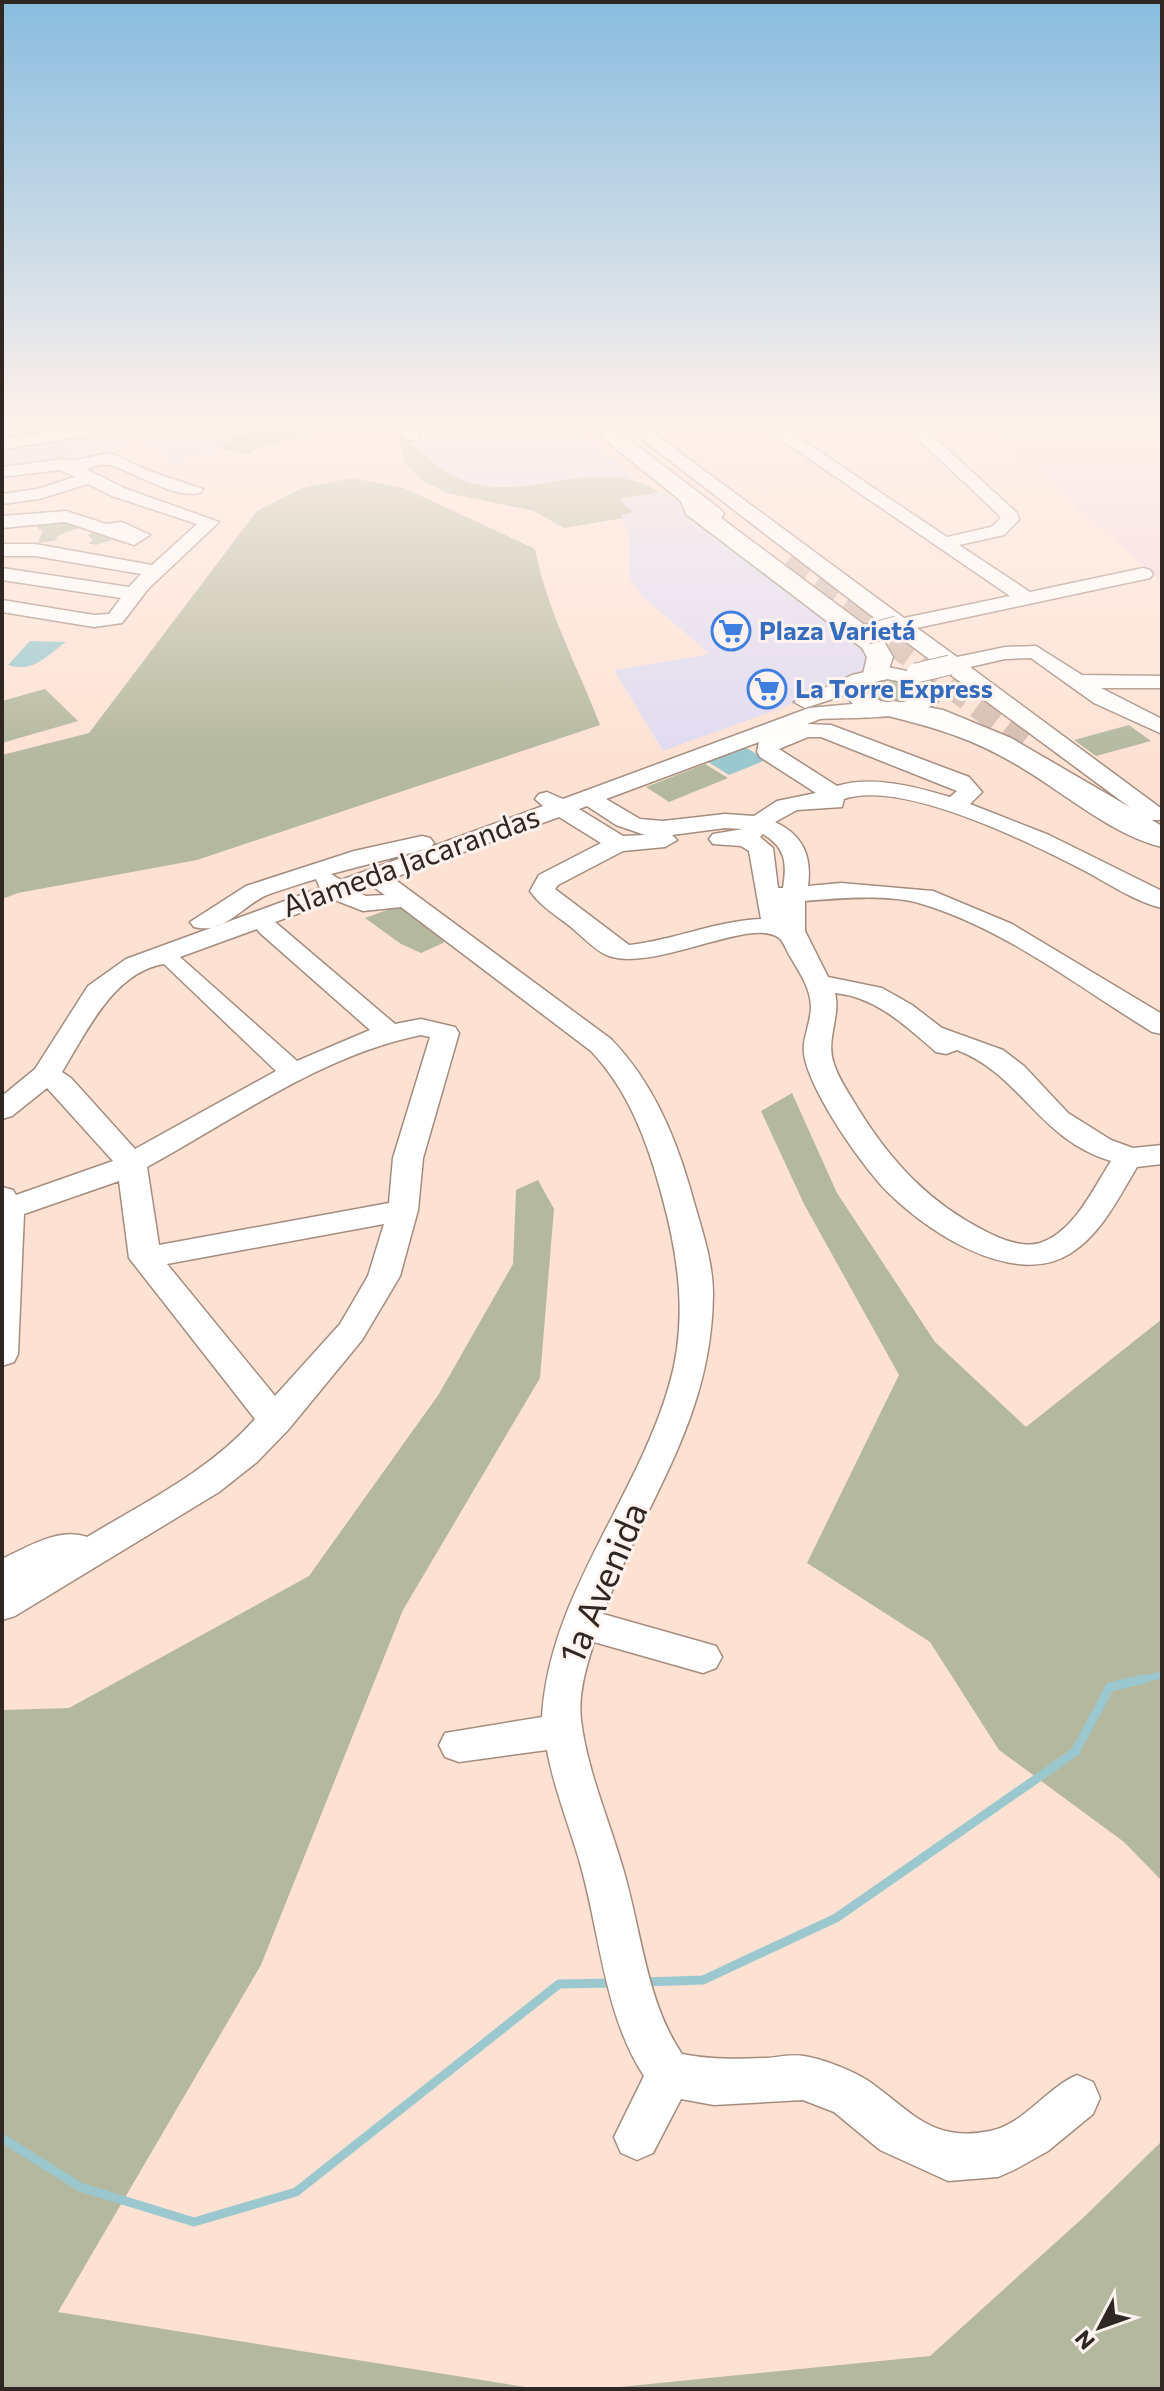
<svg xmlns="http://www.w3.org/2000/svg" width="1164" height="2391" font-family="Commissioner,sans-serif">
	<rect width="100%" height="100%" fill="#fde2d4"/>
	<!-- commercial -->
	<path fill="#e0dbf1" d="M2 423H282L233 436 219 449 174 460 140 439 61 457 38 467 2 470Z
		M385 423H565L639 480 603 476 512 486 469 483 452 475Z
		M659 492 673 498 871 644 873 660 853 679 822 693 663 751 614 670 710 654 643 597 629 576V532L619 515 632 511 618 500Z"/>
	<!-- education -->
	<path fill="#f1d7dd" d="M978 423H1162V582L1014 451Z"/>
	<!-- green -->
	<path fill="#b4b89f" d="M282 423H385C413 440 438 474 471 483 534 500 599 454 659 492L619 499 633 512 620 515 623 518 564 528 534 511 447 493 422 480 406 465 396 430 334 429 261 446 249 454 219 449 233 436Z
		M352 478 404 488 535 549C547 611 578 667 600 725L197 860 18 893 2 899V755L89 733 257 511 302 488Z
		M62 518 103 530 98 534 112 540 96 545 88 543 93 540 88 535 98 529C82 525 69 530 55 538L58 540 38 543 43 530 38 529V525L6 529 7 525Z
		M894 681 913 688 916 696C901 708 882 702 867 694L873 684Z
		M45 689 78 721 2 743V701Z
		M1129 725 1151 741 1096 756 1074 740Z
		M705 764 728 778 669 802 646 787Z
		M401 905 446 938 443 943 421 953 401 944 365 918Z
		M792 1093 837 1193 935 1342 1026 1427 1162 1319V1881L1124 1842 999 1750 930 1642 807 1563 899 1375 804 1204 761 1111Z
		M538 1180 554 1209 540 1378 403 1610 261 1965 58 2312 538 2389H2V1710L69 1708 309 1576 439 1394 513 1264 516 1190Z
		M1162 2141V2389H600L930 2356 1085 2216Z"/>
	<!-- water -->
	<path fill="#9ac8ce" d="M30 641 66 642C45 657 33 673 8 665Z
		M745 747 766 760 729 775 708 762Z"/>
	<g fill="none" stroke-linecap="round" stroke-linejoin="round">
		<!-- stream-far1 -->
		<path stroke="#9ac8ce" stroke-width="7" d="M1135 1681 1162 1675"/>
		<!-- stream -->
		<path stroke="#9ac8ce" stroke-width="9" d="M644 1982 703 1980 836 1918 1075 1752 1110 1687 1144 1679
			M2 2138 80 2187 194 2222 296 2192 559 1984 613 1983"/>
		<!-- major-tunnel-far1 -->
		<path stroke="#d4bdb0" stroke-width="24" stroke-dasharray="24 12" stroke-linecap="butt" d="M791 556 889 628
			M862 620 1015 734"/>
		<!-- major-tunnel -->
		<path stroke="#d4bdb0" stroke-width="32" stroke-dasharray="32 16" stroke-linecap="butt" d="M1012 732 1024 741"/>
		<defs>
			<path id="minor" d="M105 423H147L139 428 2 449V439Z
				M386 423H405L420 436 418 440H406Z
				M621 423H640L904 618 1010 596 757 423H777L947 537 991 527 1000 519 999 515 901 423H919L1017 513 1019 520 1004 535 959 545 1030 592 1143 568 1150 570 1153 574 1150 578 917 628 957 657 1005 647 1036 646 1082 675 1162 676V688H1101L1162 719V734L1094 703 1031 658 1005 659 970 667 1162 809V820H1147L890 630Z
				M110 453 149 471 203 489 200 493C173 499 135 472 110 465 103 463 93 467 86 469L124 488 219 522 148 589 122 623 94 627 2 612V600L94 615 109 614 121 598 2 580V568L129 587 141 574 35 556H2V544H35L152 565 197 524 112 496 88 484 39 499 2 504V494L37 489 75 477 60 470 2 477V467L63 459 71 461Z
				M66 511 106 524 122 522 150 535 134 545 65 522 2 528V516Z
				M887 667 922 674 940 688V699C922 721 849 717 820 719L807 724 831 725 969 777 982 792 970 804 1049 835 1162 891V908C1136 902 1109 884 1085 871 1031 843 902 779 844 799L842 807 797 810 775 822C803 835 812 856 808 886L841 883 933 891 1012 924 1162 1014V1034L1152 1032C1079 987 1005 929 922 904 890 894 839 898 805 901V931L828 977 882 988 912 1005 942 1028 1003 1050 1024 1066 1068 1113 1111 1140 1133 1148 1162 1145V1164L1137 1167C1119 1197 1102 1233 1071 1253 1013 1291 920 1228 880 1184 856 1156 822 1107 809 1072 797 1042 809 1035 811 1008 811 989 800 973 791 958 787 952 784 942 779 938 752 916 656 972 609 956 595 951 582 936 571 927 557 916 539 905 530 891L539 875 601 843 559 817 393 878 611 1039C651 1080 674 1133 690 1188 699 1222 713 1258 713 1294 712 1422 644 1501 603 1614L716 1646 722 1657 716 1668 703 1673 594 1642C586 1668 578 1693 581 1720 587 1769 607 1815 621 1862 641 1925 645 2000 682 2054 712 2060 738 2059 767 2058 779 2057 793 2054 804 2056 823 2059 851 2070 867 2080 911 2110 930 2143 990 2131 1023 2125 1046 2088 1077 2075L1093 2082 1100 2098 1093 2114 1048 2151 1014 2170 998 2177 948 2181 880 2150 834 2112 803 2100 714 2105 681 2099 653 2153 637 2160 621 2153 614 2137 644 2076C604 2015 600 1933 580 1863 569 1825 554 1789 547 1750L459 1762 445 1757 439 1745 445 1733 542 1717C549 1596 636 1500 669 1386 688 1322 679 1258 662 1196 648 1143 629 1091 591 1051L401 907 363 911 335 900 275 922 395 1024 421 1019 455 1027 459 1033 423 1158 418 1210 400 1276 362 1340 288 1430 257 1462 219 1492 15 1616 2 1620V1559C28 1547 59 1527 87 1537 147 1501 209 1471 255 1419L129 1258 119 1181 24 1214 18 1354 14 1362 2 1366V1187L13 1190 16 1195 113 1161 47 1088 12 1116 2 1119V1096L35 1069 88 986 126 959 320 888 316 879C300 884 283 889 267 895 243 905 224 935 194 927L190 922 246 886 354 851 422 836 430 838 434 843 431 847 543 806 535 799 539 794 547 792 563 799 809 708 853 704 845 695 805 708 794 702 852 675ZM887 679 908 683 918 690V696C900 707 877 705 863 689L866 684ZM808 737H821L957 791 950 797C916 787 872 775 837 786L779 749ZM759 742 757 752 760 757 816 793 777 801 754 816 725 814 663 821 640 819 606 799ZM587 806 616 825 645 835 623 836 579 809ZM725 828 743 829 713 834 709 839 713 844 741 846 749 851 761 919C715 921 675 940 629 945L555 889 558 885 623 851 665 847 677 840 672 835ZM763 834C786 848 787 863 783 888H778L773 848 760 837ZM426 849 341 880 331 874ZM372 886 385 895 366 896 357 892ZM257 929 260 933 370 1030 297 1061 180 957ZM164 964 276 1071 135 1149 71 1078 62 1072C87 1031 114 972 164 964ZM835 993C876 997 906 1026 936 1052L946 1054 957 1050C1022 1075 1038 1139 1111 1161 1093 1189 1074 1232 1040 1243 1023 1248 1003 1240 987 1232 929 1203 891 1162 857 1107 849 1093 839 1080 834 1064 825 1039 841 1018 835 993ZM421 1035 430 1037 393 1158 389 1203 159 1245 147 1167C235 1119 322 1055 421 1035ZM384 1224 368 1276 340 1324 275 1396 167 1264Z"/>
			<path id="major" d="M584 423H608L720 509 724 514 721 518 882 638 893 657 885 680H867L863 674 867 657 862 648 686 514 681 501Z
				M894 701 943 710 1011 738 1162 826V847C1112 835 1066 794 1022 768 975 739 937 728 884 715L880 709 884 703Z"/>
		</defs>
		<!-- minor casing -->
		<use href="#minor" stroke="#a48c7f" stroke-width="3"/>
		<!-- major casing -->
		<use href="#major" stroke="#a48c7f" stroke-width="3"/>
		<!-- minor -->
		<use href="#minor" fill="#fff" fill-rule="evenodd"/>
		<!-- major -->
		<use href="#major" fill="#fff" fill-rule="evenodd"/>
		<defs>
			<path id="minor-bridge" d="M867 634 897 626
				M916 673 950 665"/>
		</defs>
		<!-- minor-bridge casing -->
		<use href="#minor-bridge" stroke="#a48c7f" stroke-width="21" stroke-linecap="butt"/>
		<!-- minor-bridge -->
		<use href="#minor-bridge" stroke="#fff" stroke-width="19"/>
	</g>
	<!-- sky -->
	<linearGradient id="sky" x2="0" y2="1"><stop stop-color="#89bcde"/><stop offset="0.56" stop-color="#fef2ec"/><stop offset="1" stop-color="#fef2ec" stop-opacity="0"/></linearGradient>
	<rect width="1164" height="758" fill="url(#sky)"/>
	<!-- icons -->
	<defs>
		<symbol id="supermarket-ring" viewBox="-11 -11 22 22"><circle r="9.5" fill="#fef3ee" stroke="#3f7fe0" stroke-width="1.5"/><path d="M-6-5.5h2.5l.6 2H6L4.5 2H-2.5L-4.4-4H-6ZM-1.5 3.2a1.3 1.3 0 1 0 .1 0ZM3 3.2a1.3 1.3 0 1 0 .1 0Z" fill="#3f7fe0"/></symbol>
	</defs>
	<g fill-rule="evenodd">
		<use href="#supermarket-ring" x="709" y="609" width="44" height="44"/>
		<use href="#supermarket-ring" x="745" y="667" width="44" height="44"/>
	</g>
	<g text-anchor="middle" stroke-width="6" stroke-linejoin="round" paint-order="stroke">
		<!-- far-shop labels -->
		<g font-size="26" font-weight="bold" fill="#366cbe" stroke="#fef3ee" text-anchor="start">
			<text x="759" y="640">Plaza Varietá</text>
			<text x="795" y="698">La Torre Express</text>
		</g>
		<!-- street labels -->
		<g font-size="30" fill="#312722" stroke="#fef3ee">
			<text transform="translate(411 862) rotate(-20)" y="10">Alameda Jacarandas</text>
		</g>
		<!-- near-street labels -->
		<g font-size="36" fill="#312722" stroke="#fef3ee">
			<text transform="translate(603 1583) rotate(-67)" y="13">1a Avenida</text>
		</g>
	</g>
	<!-- border -->
	<rect width="1164" height="2391" fill="none" stroke="#312722" stroke-width="8"/>
	<!-- north arrow -->
	<g transform="translate(1100 2327) rotate(229)" stroke="#fef3ee" stroke-width="6" paint-order="stroke">
	<path d="M0-6L14 30L0 20L-14 30Z" fill="#312722"/>
	<text y="-12" font-size="22" font-weight="bold" text-anchor="middle" fill="#312722">N</text>
	</g>
</svg>
